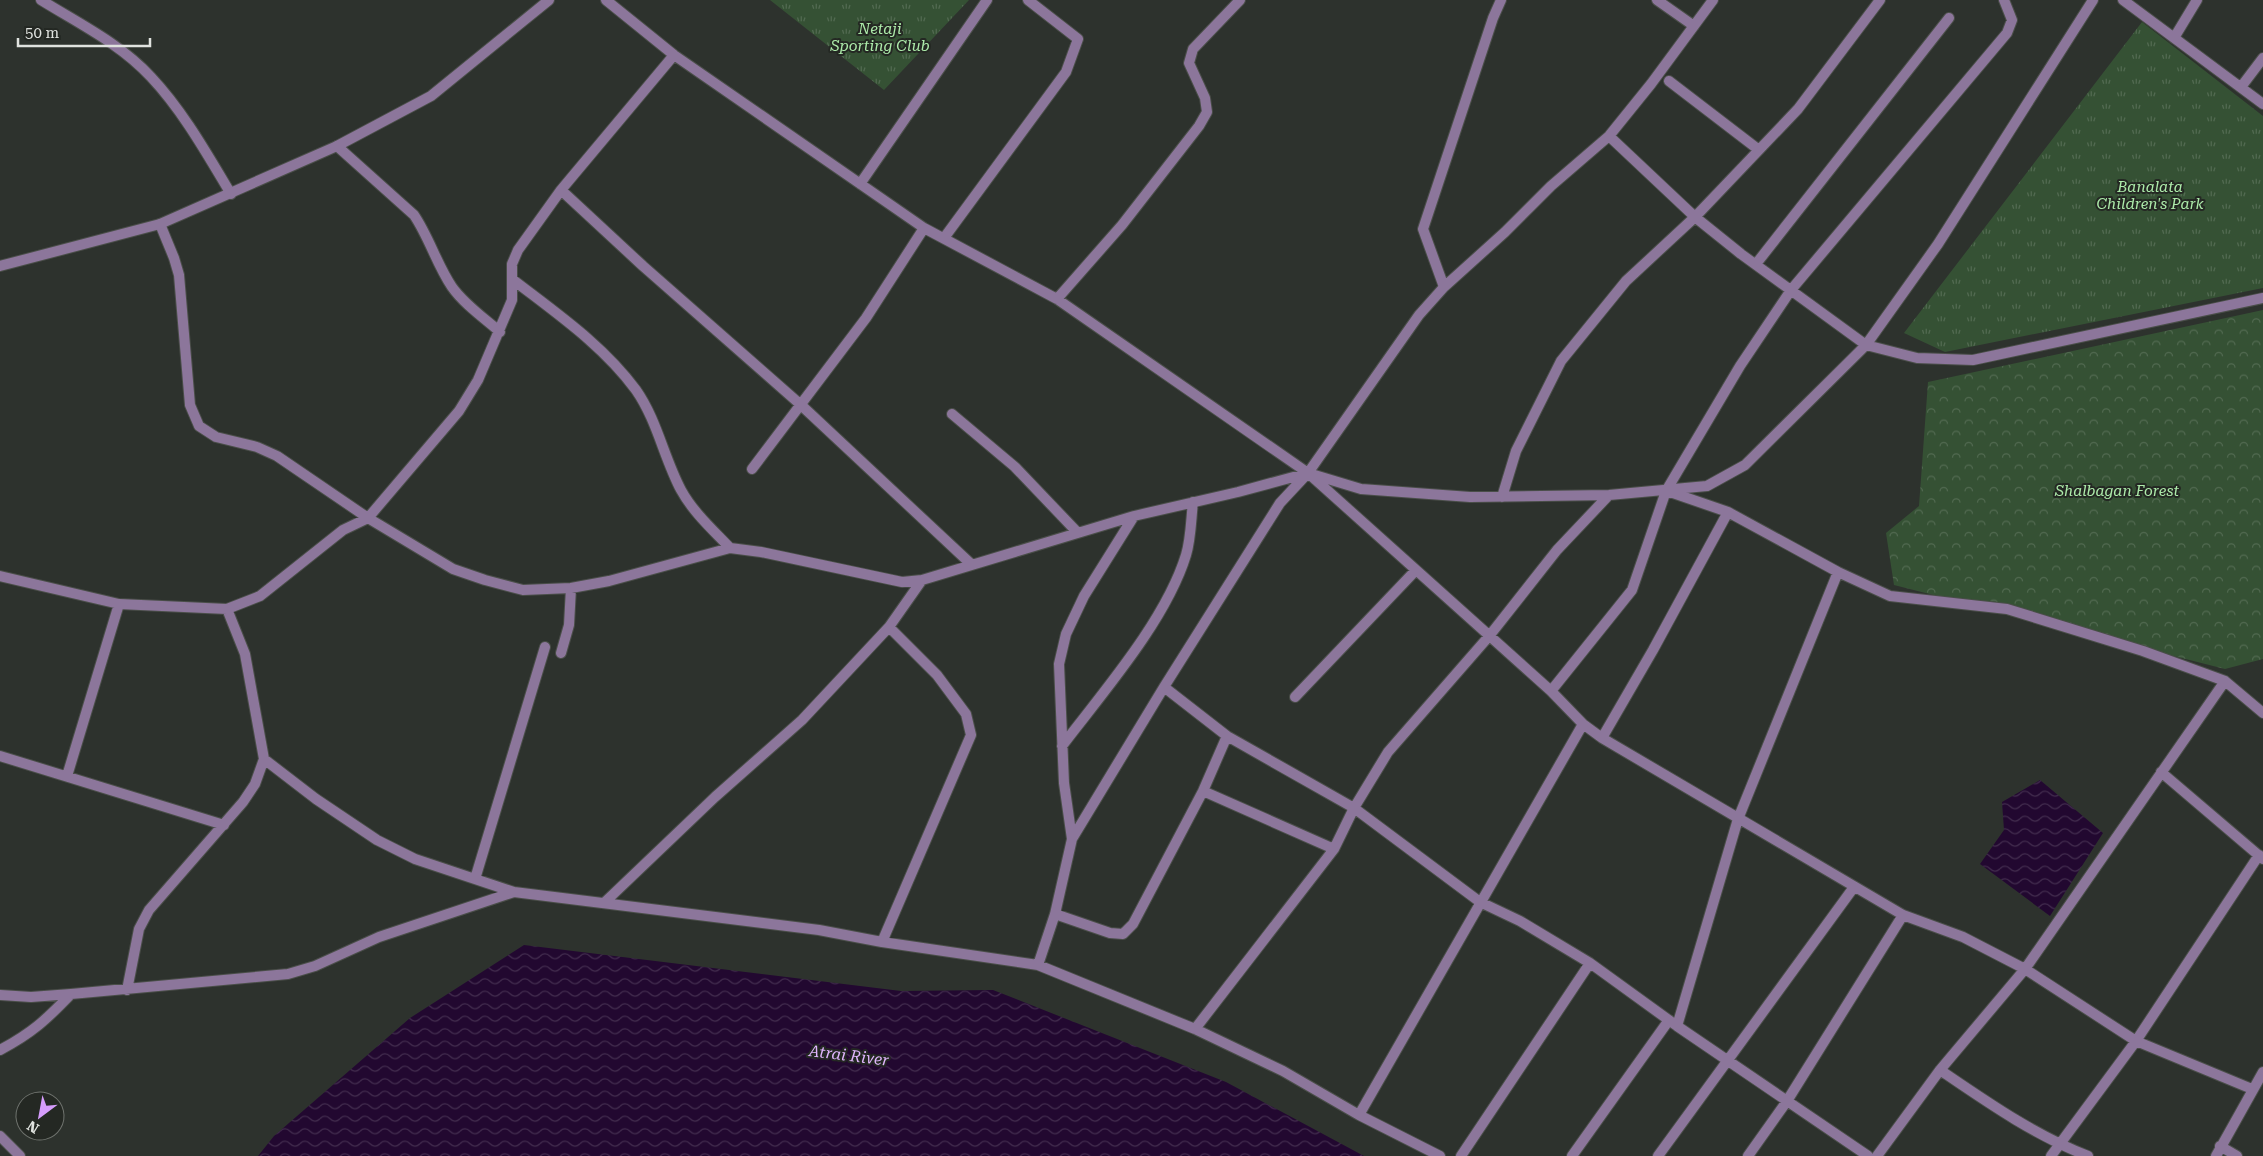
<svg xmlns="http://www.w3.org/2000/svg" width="2263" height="1156" font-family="'Roboto Serif',serif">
	<defs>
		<pattern id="forest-crowns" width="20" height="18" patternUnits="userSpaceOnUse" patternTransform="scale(1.25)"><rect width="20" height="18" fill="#355134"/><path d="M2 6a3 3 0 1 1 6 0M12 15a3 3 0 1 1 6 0" fill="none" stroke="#526a51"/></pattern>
		<pattern id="park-tufts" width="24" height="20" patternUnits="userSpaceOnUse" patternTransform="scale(1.25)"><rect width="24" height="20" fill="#355134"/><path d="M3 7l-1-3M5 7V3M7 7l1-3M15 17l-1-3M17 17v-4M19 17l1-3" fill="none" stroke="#526a51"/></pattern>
		<pattern id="water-waves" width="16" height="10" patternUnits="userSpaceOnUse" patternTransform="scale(1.25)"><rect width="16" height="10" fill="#220830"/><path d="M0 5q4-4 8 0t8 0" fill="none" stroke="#422c4e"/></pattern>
	</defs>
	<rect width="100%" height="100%" fill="#2d322d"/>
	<!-- forest -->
	<path fill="url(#forest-crowns)" d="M2263 310V659L2225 669 1894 585 1886 533 1919 506 1928 382Z"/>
	<!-- park -->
	<path fill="url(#park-tufts)" d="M770 0H969L884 90Z
		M2142 22 2263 116V288L1945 352 1904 333Z"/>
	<!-- water -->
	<path fill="url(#water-waves)" d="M2040 780 2103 833 2050 916 1980 864 2004 830 2002 802Z
		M524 945 901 991 993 990 1226 1082 1364 1156H258L274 1136 410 1018Z"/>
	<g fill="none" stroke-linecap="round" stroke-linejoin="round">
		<defs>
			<path id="minor" d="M41 0C78 23 121 44 151 77 183 111 207 154 231 194
				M606 0 674 55 924 228 1057 299 1308 473 1551 691 1583 724 1602 738 1903 915 1963 937 2025 969 2136 1041 2252 1089
				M1657 0 1694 26
				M2123 0 2263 104
				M2174 38 2197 0
				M1669 81 1759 150
				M2241 87 2263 58
				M1609 136 1695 217 1741 254 1866 345 1917 358 1973 360 2263 298
				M337 146 414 215C429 237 437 265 452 287 464 304 484 318 500 332
				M860 184 987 0
				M561 190 643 266 801 405 971 564
				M160 224 174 258 179 275 190 405 199 426 216 437 257 447 277 456 368 518 459 411 478 380 512 300V264L518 250 561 190 674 55
				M944 238 1066 72 1078 39 1028 0
				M1756 264 1949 18
				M512 279C556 313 603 345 636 390 657 420 664 458 681 490 693 512 713 530 730 548
				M1444 287 1423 229 1493 18 1501 0
				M1057 299 1122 225 1199 126 1207 112 1205 98 1189 63 1193 49 1240 0
				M952 414 1015 467 1078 533
				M752 469 866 318 924 228
				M1670 492 1728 512 1838 572 1890 596 2007 609 2143 651 2225 681 2263 713
				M1502 497 1516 451 1561 361 1626 281 1695 217 1798 109 1880 0
				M0 576 119 604 227 609 260 596 343 530 368 518 453 569 485 580 523 590 571 588 609 581 730 548 761 552 902 582 922 580 1134 516 1238 492 1308 473 1361 489 1470 497 1609 495 1707 486 1745 465 1866 345 1938 244 2093 0
				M561 653 569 625 571 588
				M1164 687 1227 736 1354 808 1480 902 1520 921 1590 963 1677 1026 1868 1156
				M1551 691 1632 590 1666 491 1740 366 1791 290 2007 33 2012 20 2004 0
				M1295 697 1416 570
				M1602 738 1653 650 1728 512
				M1062 746C1104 691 1166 620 1186 555 1191 539 1191 519 1193 502
				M0 756 224 825
				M264 759 316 799 377 840 415 859 514 892
				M2161 772 2263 859
				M67 776 119 604
				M1203 791 1334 849
				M1072 839 1164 687 1280 503 1308 473 1419 315 1444 287 1505 232 1551 186 1609 136 1651 84 1713 0
				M475 879 545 647
				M605 902 715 797 802 720 889 627 922 580
				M1055 914 1110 933 1123 934 1133 924 1203 791 1227 736
				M882 942 971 735 966 714 937 675 889 627
				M1038 965 1055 914 1072 839 1064 783 1059 664 1066 634 1084 596 1134 516
				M127 990 139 929 149 910 243 802 255 784 264 759 245 654 227 609
				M0 995 31 997 71 994 288 974 315 966 379 937 514 892 819 930 882 942 1038 965 1195 1029 1283 1071 1359 1115 1440 1156
				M1677 1026 1738 819 1838 572
				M1195 1029 1334 849 1354 808 1388 752 1490 635 1557 550 1609 495
				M0 1050C32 1033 46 1020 71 994
				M1940 1070C1987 1102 2034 1135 2088 1156
				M1359 1115 1583 724
				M0 1136 20 1156
				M2220 1146 2237 1156
				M1461 1156 1590 963
				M1572 1156 1669 1020
				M1658 1156 1854 887
				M1748 1156 1787 1101 1903 915
				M1877 1156 1940 1070 2025 969 2225 681
				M2051 1156 2136 1041 2259 855
				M2216 1156 2263 1072"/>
			<path id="tertiary" d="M0 266 160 224 337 146 431 96 549 0"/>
		</defs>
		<!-- minor casing -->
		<use href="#minor" stroke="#4a4e49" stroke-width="12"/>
		<!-- tertiary casing -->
		<use href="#tertiary" stroke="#4a4e49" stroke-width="12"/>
		<!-- minor -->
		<use href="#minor" stroke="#8c769b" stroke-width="10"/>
		<!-- tertiary -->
		<use href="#tertiary" stroke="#8c769b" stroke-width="10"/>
	</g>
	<g text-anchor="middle" stroke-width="4" stroke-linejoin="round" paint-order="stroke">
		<!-- park labels -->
		<g font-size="15" font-style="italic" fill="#adebaa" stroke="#242823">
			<text x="880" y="34">Netaji<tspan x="880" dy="17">Sporting Club</tspan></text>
			<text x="2150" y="192">Banalata<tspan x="2150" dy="17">Children's Park</tspan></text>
			<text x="2117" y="496">Shalbagan Forest</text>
		</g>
		<!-- water labels -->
		<g font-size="16" font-style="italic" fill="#e0b5fd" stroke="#242823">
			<text transform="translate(849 1055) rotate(7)" y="6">Atrai River</text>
		</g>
	</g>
	<!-- north arrow -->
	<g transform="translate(40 1116) rotate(212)"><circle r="24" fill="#242823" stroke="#6f736e"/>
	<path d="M0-4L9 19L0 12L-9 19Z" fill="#d59cfb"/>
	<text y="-8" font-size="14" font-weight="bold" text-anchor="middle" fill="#e0e3df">N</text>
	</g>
	<!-- scale -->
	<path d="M18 38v8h132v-8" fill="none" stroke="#e0e3df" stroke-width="2.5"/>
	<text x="25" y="38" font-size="15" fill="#e0e3df" stroke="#242823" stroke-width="4" paint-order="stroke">50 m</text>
</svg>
